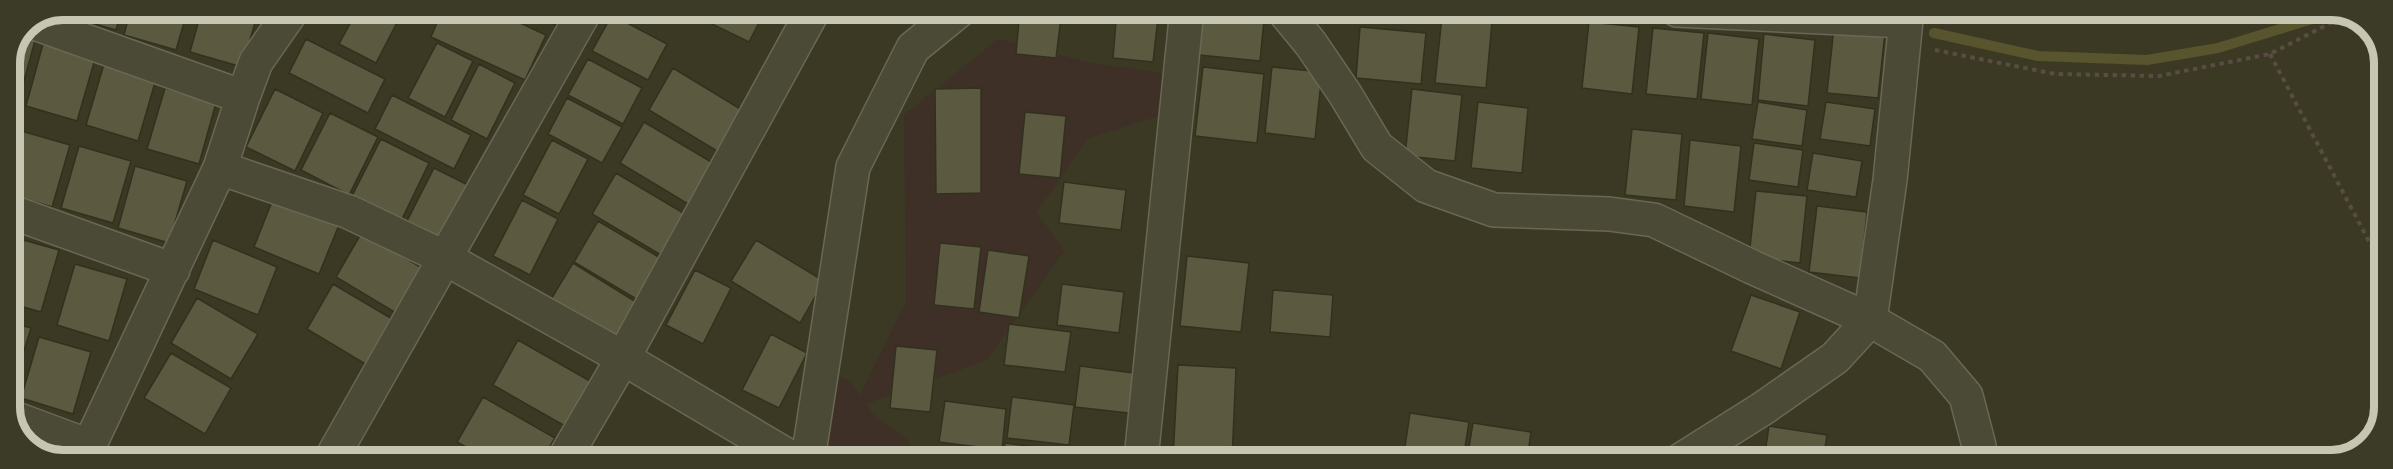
<svg xmlns="http://www.w3.org/2000/svg" width="2393" height="469" font-family="'DejaVu Sans',sans-serif">
	<rect width="100%" height="100%" fill="#3b3923"/>
	<!-- green -->
	<path fill="#3e3027" d="M998 39 1087 62 1161 73 1177 110 1087 139 1037 212 1064 251 987 360 866 404C869 408 872 413 875 417 890 430 913 433 914 459H812L838 376 849 381 860 395 906 302 904 115Z"/>
	<g fill="none" stroke-linecap="round" stroke-linejoin="round">
		<!-- stream -->
		<path stroke="#58542e" stroke-width="10" d="M1934 33 2038 56 2147 60 2218 48 2325 15 2335 10"/>
	</g>
	<!-- building -->
	<path fill="#5b593f" stroke="#32311e" stroke-width="1.5" d="M66 9H122L116 30 64 15Z
		M131 9H188L176 50 124 35Z
		M202 9H259L242 67 190 52Z
		M358 9H404L376 63 339 44Z
		M443 9H490L546 35 525 80 431 37Z
		M521 9H562L555 25Z
		M720 9H766L749 42 712 24Z
		M1020 9H1062L1056 58 1016 54Z
		M1117 9H1159L1153 62 1113 58Z
		M1203 9 1265 10 1260 61 1199 55Z
		M612 15 667 44 648 80 592 51Z
		M1442 17 1492 22 1486 88 1435 83Z
		M1589 22 1639 27 1632 94 1582 88Z
		M1360 27 1426 33 1421 84 1356 78Z
		M1834 27 1885 32 1878 98 1827 93Z
		M1653 28 1704 33 1697 99 1646 94Z
		M21 33 36 37 19 99 9 96V62Z
		M1708 33 1759 39 1752 105 1701 99Z
		M1764 34 1815 40 1808 106 1758 100Z
		M306 39 385 79 368 113 289 73Z
		M437 43 473 61 445 117 408 98Z
		M43 44 95 59 77 121 26 106Z
		M588 59 642 88 623 124 568 95Z
		M104 64 156 79 138 141 86 125Z
		M479 64 515 83 487 139 451 120Z
		M1203 67 1264 74 1257 143 1195 136Z
		M1272 67 1322 72 1315 139 1265 133Z
		M673 68 742 110 717 151 649 110Z
		M165 88 216 103 199 164 147 149Z
		M981 88V193L936 194 935 89Z
		M275 89 323 113 295 171 246 147Z
		M1412 89 1462 95 1455 161 1405 156Z
		M392 95 471 135 454 169 375 129Z
		M567 98 622 127 602 163 548 134Z
		M1478 102 1528 108 1522 173 1471 168Z
		M1758 102 1807 110 1802 146 1752 139Z
		M1826 102 1875 109 1870 146 1820 139Z
		M1025 112 1066 116 1060 178 1019 174Z
		M330 113 378 137 349 195 301 170Z
		M9 120 16 122 9 146Z
		M644 122 713 163 688 204 620 163Z
		M1632 129 1682 134 1676 200 1625 195Z
		M18 130 70 145 52 207 9 194V162Z
		M381 139 429 163 401 221 352 196Z
		M552 140 588 159 559 214 523 195Z
		M1690 140 1741 146 1734 212 1684 206Z
		M1754 143 1803 150 1798 187 1749 180Z
		M79 146 131 161 113 223 61 208Z
		M1813 153 1862 161 1856 197 1807 190Z
		M135 166 187 181 169 243 118 228Z
		M434 168 470 186 442 242 406 223Z
		M616 173 685 214 661 255 592 214Z
		M1064 182 1126 190 1121 230 1059 223Z
		M1756 191 1807 196 1800 263 1749 257Z
		M273 199 339 225 319 274 254 247Z
		M522 200 558 219 530 275 493 256Z
		M1817 206 1867 212 1860 278 1809 272Z
		M598 221 667 262 643 303 574 262Z
		M362 232 422 268 396 313 336 277Z
		M9 236 59 250 41 312 9 303Z
		M213 240 277 267 258 315 194 289Z
		M756 240 824 281 800 323 731 281Z
		M940 243 981 247 974 309 934 305Z
		M988 250 1029 256 1019 318 979 312Z
		M1187 256 1249 263 1241 332 1180 326Z
		M573 263 641 305 617 345 548 304Z
		M75 264 127 279 109 341 57 325Z
		M695 270 731 288 703 344 666 325Z
		M333 284 394 320 367 365 307 329Z
		M1062 284 1124 292 1119 333 1057 325Z
		M1273 290 1333 295 1330 337 1270 332Z
		M1751 295 1800 312 1781 369 1731 351Z
		M197 298 258 334 231 379 171 343Z
		M9 322 31 328 12 390 9 389Z
		M1009 324 1071 332 1065 372 1004 365Z
		M771 334 807 353 779 408 742 390Z
		M39 337 91 352 73 414 21 398Z
		M518 340 590 381 565 426 493 385Z
		M896 346 937 350 930 412 890 408Z
		M171 353 231 388 205 434 144 398Z
		M1178 365 1236 368 1232 460 1173 458Z
		M1080 366 1141 374 1137 414 1075 407Z
		M483 397 555 438 542 459H488L457 442Z
		M1012 397 1074 405 1069 445 1007 438Z
		M945 401 1006 409 1002 450 939 442Z
		M1410 413 1469 422 1463 460H1403Z
		M1473 423 1531 432 1527 460H1467Z
		M1769 426 1827 435 1823 460H1764Z
		M1005 443 1067 451 1066 459H1003Z
		M457 449 474 459H451Z
		M1838 449 1896 458V460H1837Z"/>
	<g fill="none" stroke-linecap="round" stroke-linejoin="round">
		<defs>
			<path id="minor" d="M1283 10 1311 44 1345 94 1377 147 1426 186 1494 210 1609 214 1654 220 1752 267 1870 320 1932 356 1966 396 1979 446 1977 460
				M1677 10 1905 21
				M32 22 243 97
				M220 168 349 212 445 258 623 358 793 459
				M9 211 173 270
				M11 417 89 446
				M83 459 220 168 243 97 256 62 293 9
				M331 459 586 9
				M564 459 623 358 814 9
				M808 459 853 167 913 48 961 9
				M1141 459 1187 9
				M1681 460 1762 409 1835 358 1870 320 1890 180 1907 10"/>
		</defs>
		<!-- minor casing -->
		<use href="#minor" stroke="#696855" stroke-width="36"/>
		<!-- path -->
		<path stroke="#594c43" stroke-width="4" stroke-dasharray="4.5 4.5" stroke-linecap="butt" d="M1935 50 2055 74 2159 76 2270 54 2348 14
			M2270 54 2383 268"/>
		<!-- minor -->
		<use href="#minor" stroke="#4b4a37" stroke-width="33"/>
	</g>
	<!-- crop -->
	<path d="M0 0H2393V469H0ZM63 20H2331A43 43 0 0 1 2374 63V407A43 43 0 0 1 2331 450H63A43 43 0 0 1 20 407V63A43 43 0 0 1 63 20Z" fill="#3c3b28" fill-rule="evenodd"/>
	<path fill="none" stroke="#c7c6b2" stroke-width="8" d="M63 20H2331A43 43 0 0 1 2374 63V407A43 43 0 0 1 2331 450H63A43 43 0 0 1 20 407V63A43 43 0 0 1 63 20Z"/>
</svg>
